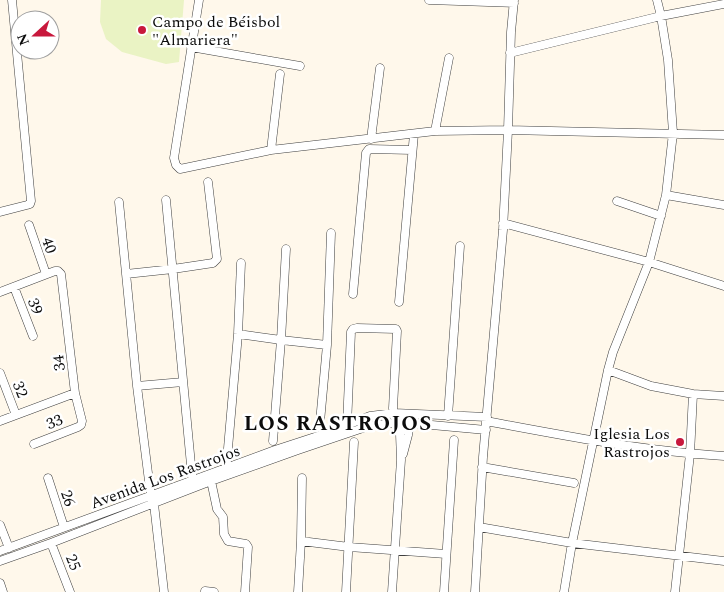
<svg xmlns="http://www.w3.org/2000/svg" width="724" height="592" font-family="Spectral,serif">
	<rect width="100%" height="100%" fill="#fff8eb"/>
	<!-- pitch -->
	<path fill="#eaf3c4" d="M101 0H184L179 62 166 64 122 52 106 39 100 22Z"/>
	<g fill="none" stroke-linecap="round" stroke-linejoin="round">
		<defs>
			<path id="minor" d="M199 0 174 158 176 165 180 169 271 150 435 131 508 130 724 135
				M429 0 514 3
				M191 47 300 66
				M510 53 661 16 724 4
				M435 131 449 58
				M371 139 380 68
				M271 150 280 74
				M666 195 724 205
				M166 200 193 486
				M617 201 661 216
				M119 202 137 386 150 489 154 504 164 592
				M0 212 27 205 30 204 31 201 12 0
				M503 223 649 262 724 286
				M29 225 46 274
				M126 274 173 269 213 263 217 259 208 182
				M14 287 33 336
				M0 292 55 271H58L61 274 75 393 82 421 81 425 78 427 34 444
				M353 294 366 153 369 149 412 150
				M399 302 414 134
				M238 334 281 340 327 345
				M608 370 651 386 693 394 724 396
				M0 373 16 415
				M137 386 183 382
				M448 416 460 246
				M0 421 75 393
				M486 421C565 436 644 451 724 456
				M320 422 327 345 331 233
				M347 425 351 332 353 329 357 328 396 329 397 331 393 408 394 416
				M273 441 281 340 286 249
				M403 454 408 435 411 418
				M482 467 574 483
				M226 471 238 334 241 263
				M210 476 217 509 223 517 224 534 228 541 246 544 248 547 245 592
				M48 478 64 527
				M0 525 9 548
				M479 527 572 543 724 561
				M301 541 349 547 446 554
				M51 543 70 592
				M0 551 275 450 324 434 370 416 394 413 487 417
				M0 561 51 543 211 481 298 450 369 426 394 423H410L486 430
				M0 583 3 592
				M205 591 214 592
				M298 592 301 541 302 478
				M346 592 354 442
				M392 592 401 460 400 434 403 418
				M444 592 454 440
				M475 592 483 457 503 230 508 130 511 32 514 0
				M564 592 572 543 608 370 613 352 649 262 666 195 673 133 668 60 661 16 657 0
				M675 592 690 454 693 394"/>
		</defs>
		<!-- minor casing -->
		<use href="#minor" stroke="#3f3f3f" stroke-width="9"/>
		<!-- minor -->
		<use href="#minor" stroke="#fff" stroke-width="8"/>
	</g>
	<!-- markers -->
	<g fill="#c8183c" stroke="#fff" stroke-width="2">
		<circle cx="142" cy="30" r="5"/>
		<circle cx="680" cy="442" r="5"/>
	</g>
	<g text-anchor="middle" stroke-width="5" stroke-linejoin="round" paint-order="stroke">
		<!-- poi labels -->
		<g font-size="16" fill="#0c0c0c" stroke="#fff" text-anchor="start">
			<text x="152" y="27">Campo de Béisbol<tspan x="152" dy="18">"Almariera"</tspan></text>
			<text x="670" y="439" text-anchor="end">Iglesia Los<tspan x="670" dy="18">Rastrojos</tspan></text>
		</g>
		<!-- street labels -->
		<g font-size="16" fill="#0c0c0c" stroke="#fff">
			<text transform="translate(50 245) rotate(71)" y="6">40</text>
			<text transform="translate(36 306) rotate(68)" y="6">39</text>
			<text transform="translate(58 363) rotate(-97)" y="6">34</text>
			<text transform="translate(21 389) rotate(69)" y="6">32</text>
			<text transform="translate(54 421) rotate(-21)" y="6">33</text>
			<text transform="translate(165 476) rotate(-20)" y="6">Avenida Los Rastrojos</text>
			<text transform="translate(69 498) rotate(72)" y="6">26</text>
			<text transform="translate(74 562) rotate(69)" y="6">25</text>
		</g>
		<!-- district labels -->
		<g font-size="21" font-weight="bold" letter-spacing="1" fill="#0c0c0c" stroke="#fff">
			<text x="338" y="430">LOS RASTROJOS</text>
		</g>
	</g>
	<!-- north arrow -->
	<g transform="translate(35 35) rotate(249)"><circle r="24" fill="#ffffff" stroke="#9e9e9e"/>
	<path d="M0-4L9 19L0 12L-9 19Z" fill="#c8183c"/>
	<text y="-8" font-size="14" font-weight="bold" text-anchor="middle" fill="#0c0c0c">N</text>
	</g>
</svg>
